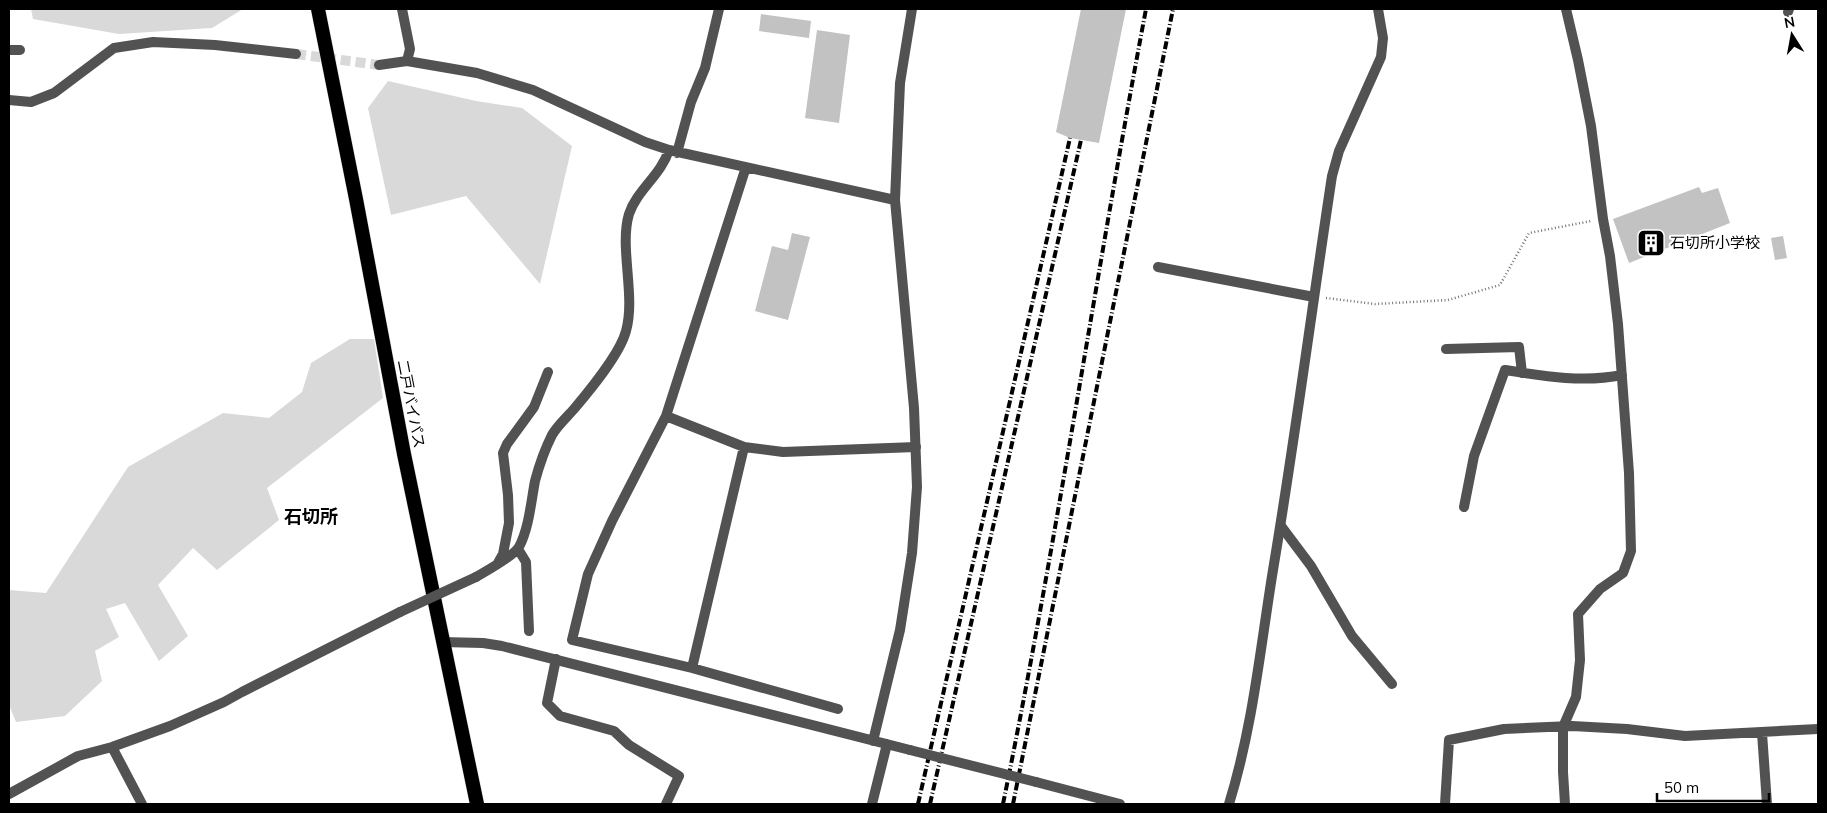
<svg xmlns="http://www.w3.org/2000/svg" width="1827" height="813" font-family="Mulish,'Noto Sans JP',sans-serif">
	<rect width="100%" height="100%" fill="#fff"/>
	<!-- green -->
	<path fill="#d9d9d9" d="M31 9H243L212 28 119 34 33 19Z
		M388 81 476 101 522 108 572 146 540 284 466 196 391 215 368 108Z
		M350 339H374L383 398 267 488 279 520 217 570 193 548 158 585 188 636 159 661 125 603 106 609 119 637 95 651 102 681 65 716 16 722 9 705V590L46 593 128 467 223 413 269 418 302 392 311 363Z"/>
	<!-- building -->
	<path fill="#c2c2c2" d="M1081 9H1126L1099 143 1070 138 1056 132Z
		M761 14 811 21 809 38 759 31Z
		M817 30 850 35 839 123 805 118Z
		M1699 187 1702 193 1718 188 1730 223 1629 263 1613 219Z
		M792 233 810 237 788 320 755 311 772 246 788 250Z
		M1783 236 1787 258 1775 260 1771 238Z"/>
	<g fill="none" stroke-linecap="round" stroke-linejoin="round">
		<!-- minor-tunnel -->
		<path stroke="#d9d9d9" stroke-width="10" stroke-dasharray="10 5" stroke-linecap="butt" d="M296 54 379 65"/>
		<defs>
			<path id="trunk" d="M318 9 356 199 404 454 477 804"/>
		</defs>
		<!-- trunk casing -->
		<use href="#trunk" stroke="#dbdbdb" stroke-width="15"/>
		<!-- path -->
		<path stroke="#747474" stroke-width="2.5" stroke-dasharray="1 2.5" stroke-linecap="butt" d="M1326 298 1375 304 1448 300 1500 285 1529 233 1591 221"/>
		<!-- minor -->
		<path stroke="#525252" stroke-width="10" d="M402 9 410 49 407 61
			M1788 12 1789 9
			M9 50H20
			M379 65 407 61 477 73 533 90 645 142 669 150 895 200
			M9 100 31 102 54 93 114 48 153 42 215 45 296 54
			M677 153 691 102 705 68 719 9
			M746 167 666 416 612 521 588 574 572 640 692 668 838 709
			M1158 267 1314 297
			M1446 349 1519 347 1522 373
			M666 416 744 447 783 452 916 447
			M1464 507 1474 456 1505 370C1543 376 1583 383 1622 375
			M1281 526 1311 566 1352 636 1392 684
			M518 549 526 562 529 631
			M498 563 503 554 509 523 508 495 503 453 507 444 534 407 548 372
			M476 577C486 571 514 556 519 547 529 528 531 502 535 481 539 466 545 449 552 435 557 426 567 417 574 409 590 390 620 354 626 331 636 296 619 247 629 214 637 190 661 175 669 150
			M556 659 547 703 560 716 614 731 629 745 679 776 666 804
			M692 668 744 447
			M1762 733 1767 804
			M112 747 142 804
			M9 794 78 756 112 747 170 726 224 702 242 692 400 612
			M1445 804 1449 740 1504 729 1572 726 1627 729 1685 736 1818 729
			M1565 804 1563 772V727L1576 697 1580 660 1578 614 1600 589 1623 573 1631 551 1629 473 1618 324 1610 256 1603 219 1591 126 1578 60 1566 9"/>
		<!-- tertiary -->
		<path stroke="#525252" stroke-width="10" d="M442 642 483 643 502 646 910 750
			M873 741 900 630 912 553 917 487 914 408 895 200 900 83 912 9
			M1036 782 1120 804
			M872 804 887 744
			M1229 804C1253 726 1260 650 1273 570 1295 439 1312 307 1332 176L1339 151 1381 57 1383 38 1378 9"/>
		<!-- trunk -->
		<use href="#trunk" stroke="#000" stroke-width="14"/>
		<!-- rail -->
		<path stroke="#000" stroke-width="4" stroke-dasharray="8 2.5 1 2.5" stroke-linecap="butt" d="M918 804 1070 138
			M930 804 1081 140
			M1003 804C1057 540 1096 273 1146 9
			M1013 804 1173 9"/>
		<!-- minor-bridge -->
		<path stroke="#525252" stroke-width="10" d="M400 612 476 577"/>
		<!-- tertiary-bridge -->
		<path stroke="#525252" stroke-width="10" d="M910 750 1036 782"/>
	</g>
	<!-- icons -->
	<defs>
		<symbol id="building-square" viewBox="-11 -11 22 22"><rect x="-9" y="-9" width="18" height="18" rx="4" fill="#000" stroke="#fff"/><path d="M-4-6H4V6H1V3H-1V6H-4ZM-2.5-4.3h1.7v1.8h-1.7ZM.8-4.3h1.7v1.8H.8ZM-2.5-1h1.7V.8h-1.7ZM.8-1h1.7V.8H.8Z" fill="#fff"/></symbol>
	</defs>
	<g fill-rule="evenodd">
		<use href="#building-square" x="1635" y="227" width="32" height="32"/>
	</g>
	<g text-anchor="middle" stroke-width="4" stroke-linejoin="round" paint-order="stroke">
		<!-- poi labels -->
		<g font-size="15" fill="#000" stroke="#fff" text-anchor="start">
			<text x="1670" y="248">石切所小学校</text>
		</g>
		<!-- street labels -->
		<g font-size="15" fill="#000" stroke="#fff">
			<text transform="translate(411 404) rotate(79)" y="5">二戸バイパス</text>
		</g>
		<!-- quarter labels -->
		<g font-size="18" font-weight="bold" fill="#000" stroke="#fff">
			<text x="311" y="523">石切所</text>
		</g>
	</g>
	<!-- border -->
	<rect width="1827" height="813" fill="none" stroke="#000000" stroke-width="20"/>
	<!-- north arrow -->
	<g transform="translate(1792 35) rotate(349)" stroke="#ffffff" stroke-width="4" paint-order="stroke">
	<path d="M0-4L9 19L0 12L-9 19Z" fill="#000000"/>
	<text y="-8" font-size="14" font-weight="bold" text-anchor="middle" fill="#000000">N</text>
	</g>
	<!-- scale -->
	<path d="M1657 793v8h112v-8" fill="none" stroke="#000000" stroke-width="2.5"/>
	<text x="1664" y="793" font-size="15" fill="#000000" stroke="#ffffff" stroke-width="4" paint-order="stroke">50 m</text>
</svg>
